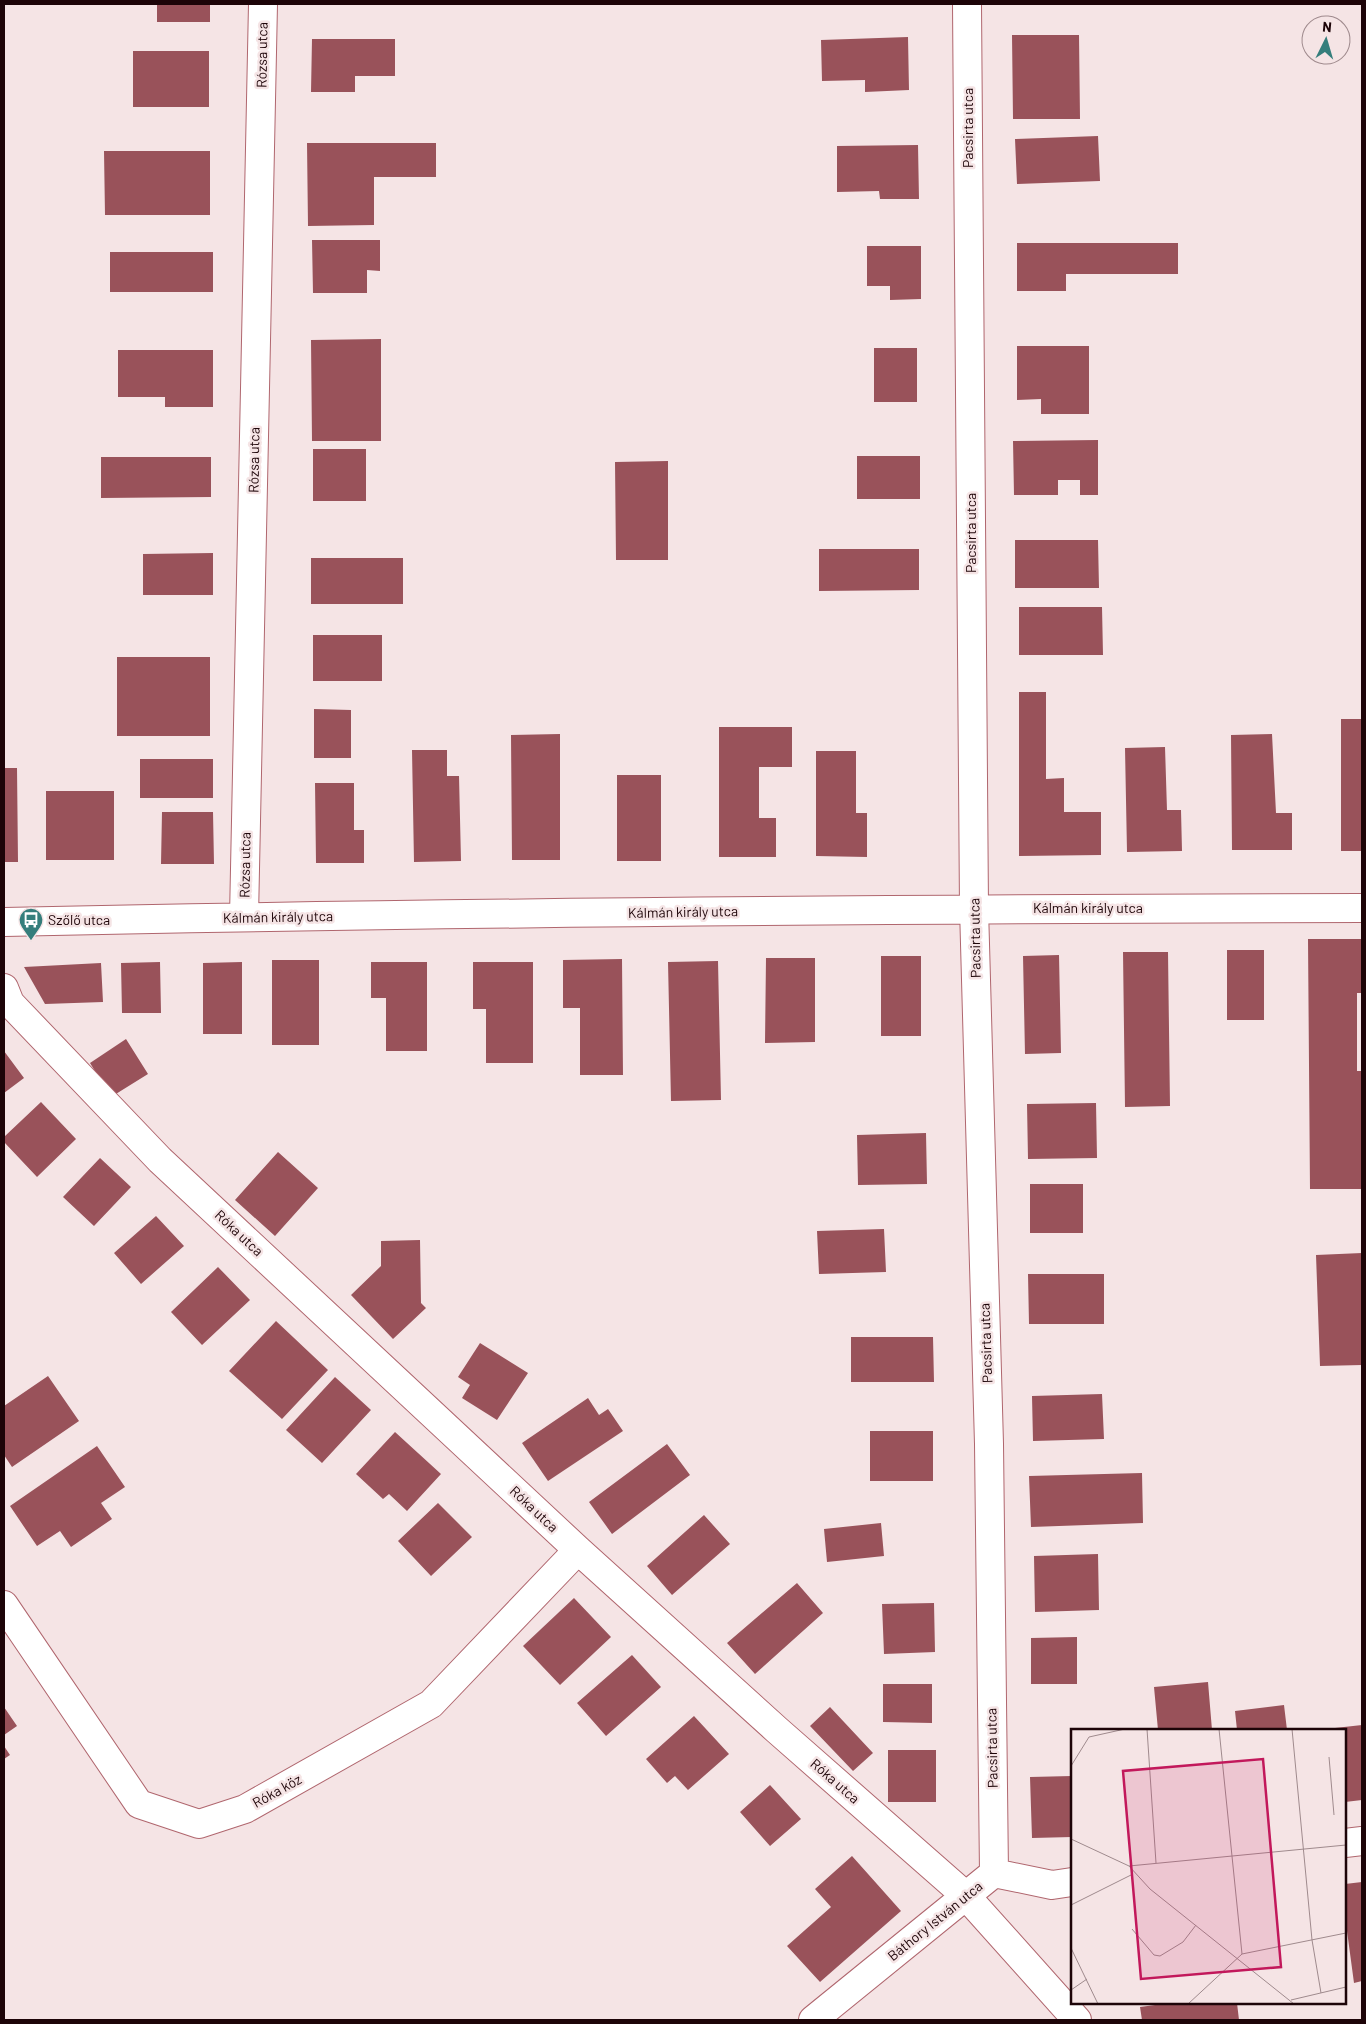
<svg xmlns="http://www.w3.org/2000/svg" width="1366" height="2024" font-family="Barlow,sans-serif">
	<rect width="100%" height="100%" fill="#f5e4e5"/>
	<!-- building -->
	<path fill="#99525a" d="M157 4H210V22H157Z
		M1012 35H1079L1080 119H1013Z
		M908 37 909 90 865 92V80L822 81 821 40Z
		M312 39H395V76H355V92H311Z
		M133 51H209V107H133Z
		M1098 136 1100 181 1017 184 1015 139Z
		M307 143H436V177H374V225L308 226Z
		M918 145 919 199H880L879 191 837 192V146Z
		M104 151H210V215H105Z
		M312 240H380V271L367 270V293H313Z
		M1017 243H1178V274H1066V291H1017Z
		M867 246H921V299L890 300V286H867Z
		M110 252H213V292H110Z
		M381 339V441H312L311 340Z
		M1017 346H1089V414H1041V399L1017 400Z
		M874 348H917V402H874Z
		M118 350H213V407H165V397H118Z
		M1098 440V495H1080V480H1058V495H1014L1013 441Z
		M313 449H366V501H313Z
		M857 456H920V499H857Z
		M101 457H211V497L101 498Z
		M668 461V560H616L615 462Z
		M1015 540H1098L1099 588H1015Z
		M819 549H919V590L819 591Z
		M213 553V595H143V554Z
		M311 558H403V604H311Z
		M1019 607H1102L1103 655H1019Z
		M313 635H382V681H313Z
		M117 657H210V736H117Z
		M1019 692H1046V779L1064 778V812H1101V855L1019 856Z
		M314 709 351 710V758H314Z
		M1341 719H1362V851H1341Z
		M719 727H792V767H759V818H776V857H719Z
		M560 734V860H512L511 735Z
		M1272 734 1276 813H1292V850H1232L1231 735Z
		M1165 747 1167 810H1181L1182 851 1127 852 1125 748Z
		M412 750H447V776H459L461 861 414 862Z
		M816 751H856V813H867V857L816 856Z
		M140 759H213V798H140Z
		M4 768H17L18 862H4Z
		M617 775H661V861H617Z
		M315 783H354V830H364V863H316Z
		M46 791H114V860H46Z
		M162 812H213L214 864H161Z
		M1308 939H1362V993H1357V1071H1362V1189H1310Z
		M1227 950H1264V1020H1227Z
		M1123 952H1168L1170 1106 1125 1107Z
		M1059 955 1061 1053 1025 1054 1023 956Z
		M881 956H921V1036H881Z
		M766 958H815V1042L765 1043Z
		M622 959 623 1075H580V1008H563V960Z
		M272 960H319V1045H272Z
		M718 961 721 1100 671 1101 668 962Z
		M160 962 161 1013H122L121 963Z
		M242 962V1034H203V963Z
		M371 962H427V1051H386V998H371Z
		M473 962H533V1063H486V1009H473Z
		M101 963 103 1002 45 1004 24 967Z
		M126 1039 148 1074 111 1097 90 1063Z
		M4 1051 24 1078 4 1093Z
		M41 1102 76 1139 37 1177 4 1142V1137Z
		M1096 1103 1097 1158 1028 1159 1027 1104Z
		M926 1133 927 1184 858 1185 857 1135Z
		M278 1152 318 1188 275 1236 235 1200Z
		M100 1158 131 1187 94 1226 63 1197Z
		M1030 1184H1083V1233H1030Z
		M156 1216 184 1246 141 1284 114 1253Z
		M884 1229 886 1272 819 1274 817 1231Z
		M420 1240 421 1303 426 1308 393 1339 351 1295 381 1266V1241Z
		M1362 1253V1365L1320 1366 1316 1255Z
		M218 1267 250 1300 202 1345 171 1312Z
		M1028 1274H1104V1324H1029Z
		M276 1321 328 1370 282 1419 229 1371Z
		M851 1337H933L934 1382H851Z
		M480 1343 528 1373 497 1420 462 1398 470 1385 458 1377Z
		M48 1376 79 1421 12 1467 4 1455V1406Z
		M335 1377 371 1410 322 1463 286 1430Z
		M1102 1394 1104 1439 1033 1441 1032 1396Z
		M588 1398 599 1415 608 1409 623 1431 548 1481 522 1443Z
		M870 1431H933V1481H870Z
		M395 1432 441 1474 407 1511 389 1494 383 1499 356 1474Z
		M667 1444 690 1475 612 1534 589 1502Z
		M97 1446 125 1487 101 1503 112 1519 71 1547 60 1531 37 1546 10 1506Z
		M1142 1473 1143 1523 1031 1527 1029 1476Z
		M438 1503 472 1537 431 1576 398 1541Z
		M704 1515 730 1544 672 1595 647 1566Z
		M881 1523 884 1556 827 1562 824 1529Z
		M1098 1554 1099 1610 1035 1612 1034 1556Z
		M797 1583 823 1613 755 1674 727 1643Z
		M574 1598 611 1637 560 1685 523 1646Z
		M934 1603 935 1652 884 1654 882 1604Z
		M1077 1637V1684H1031V1638Z
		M632 1655 661 1687 606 1736 577 1703Z
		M1208 1682 1212 1730H1158L1154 1687Z
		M883 1684H932V1723L883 1722Z
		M1284 1705 1287 1730H1237L1235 1711Z
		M4 1707 17 1726 4 1735Z
		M830 1707 873 1753 853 1771 810 1726Z
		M694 1716 729 1754 688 1790 675 1776 667 1783 646 1759Z
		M1362 1725V1800L1345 1802V1730L1326 1729Z
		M4 1746 10 1755 4 1759Z
		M888 1750H936V1802H888Z
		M1072 1776V1837L1032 1838 1030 1777Z
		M770 1785 801 1819 770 1846 740 1812Z
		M852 1856 901 1911 820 1982 787 1946 831 1907 815 1889Z
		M1362 1882V1981L1354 1983 1347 1931 1345 1932V1884Z
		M1170 2003H1237L1239 2020H1142L1140 2007Z"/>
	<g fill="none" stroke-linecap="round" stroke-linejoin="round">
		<defs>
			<path id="street" d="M967 4 974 908 989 1444 994 1873
				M244 917 263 4
				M4 922C457 912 909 909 1362 908
				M4 988 10 1003 160 1160 578 1550 777 1730 966 1896 1077 2020
				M4 1605 139 1804 199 1824 245 1809 431 1704 578 1550
				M1345 1843 1362 1841
				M813 2020 994 1873 1052 1885 1072 1882"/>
		</defs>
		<!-- street casing -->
		<use href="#street" stroke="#b0666e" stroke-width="30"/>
		<!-- street -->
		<use href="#street" stroke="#fff" stroke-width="28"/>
	</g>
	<!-- icons -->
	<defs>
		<symbol id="bus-pin" viewBox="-11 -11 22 30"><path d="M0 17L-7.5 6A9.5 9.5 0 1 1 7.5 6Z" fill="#357e7c" stroke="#f5e4e5"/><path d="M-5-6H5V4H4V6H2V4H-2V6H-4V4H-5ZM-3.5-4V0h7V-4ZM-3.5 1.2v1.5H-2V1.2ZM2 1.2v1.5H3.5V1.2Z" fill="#fff"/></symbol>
	</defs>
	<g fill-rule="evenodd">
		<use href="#bus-pin" x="17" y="906" width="28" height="38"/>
	</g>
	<g text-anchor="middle" stroke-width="5" stroke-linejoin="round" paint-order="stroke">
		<!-- street labels -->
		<g font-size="14" fill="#1d0408" stroke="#f5e4e5">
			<text transform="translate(262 55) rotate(-89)" y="5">Rózsa utca</text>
			<text transform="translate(968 128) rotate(-90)" y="5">Pacsirta utca</text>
			<text transform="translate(254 460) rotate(-89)" y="5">Rózsa utca</text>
			<text transform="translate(971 533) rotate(-90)" y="5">Pacsirta utca</text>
			<text transform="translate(245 865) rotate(-89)" y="5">Rózsa utca</text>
			<text x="1088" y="913">Kálmán király utca</text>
			<text transform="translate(683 912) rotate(-1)" y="5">Kálmán király utca</text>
			<text transform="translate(278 917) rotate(-1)" y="5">Kálmán király utca</text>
			<text transform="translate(975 938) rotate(-91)" y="5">Pacsirta utca</text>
			<text transform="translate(239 1233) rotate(43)" y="5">Róka utca</text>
			<text transform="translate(986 1343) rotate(-92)" y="5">Pacsirta utca</text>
			<text transform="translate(534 1509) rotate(43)" y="5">Róka utca</text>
			<text transform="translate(992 1748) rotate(-91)" y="5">Pacsirta utca</text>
			<text transform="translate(835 1781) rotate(41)" y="5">Róka utca</text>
			<text transform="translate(277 1791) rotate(-29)" y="5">Róka köz</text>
			<text transform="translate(935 1921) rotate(-39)" y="5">Báthory István utca</text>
		</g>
		<!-- poi labels -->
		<g font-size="14" fill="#1d0408" stroke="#f5e4e5" text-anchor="start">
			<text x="48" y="925">Szőlő utca</text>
		</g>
	</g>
	<!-- overview -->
	<g transform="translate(1071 1729)">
		<rect width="275" height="275" fill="#f5e4e5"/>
		<path fill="none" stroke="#9f8a8d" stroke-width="1" d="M76 0 85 134M148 0 171 225M221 0 241 211 250 264M258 28 263 86M0 37 18 8 54 0M0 110 58 137 79 160 223 275M58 137 275 116M0 176 62 145M61 200 83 226 89 227 112 213 125 196M0 219 27 275M0 261 16 250M220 271 275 258M117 275 171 225 275 204"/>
		<path fill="#c2185b" fill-opacity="0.15" stroke="#c2185b" stroke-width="2.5" d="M192 30 210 238 70 250 52 42Z"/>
		<rect width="275" height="275" fill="none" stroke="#1d0408" stroke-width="2.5"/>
	</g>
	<!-- border -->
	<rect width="1366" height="2024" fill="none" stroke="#1d0408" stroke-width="10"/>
	<!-- north arrow -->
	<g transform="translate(1326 40) rotate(5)"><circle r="24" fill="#f5e4e5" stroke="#9f8a8d"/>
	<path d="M0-4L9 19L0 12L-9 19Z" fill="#357e7c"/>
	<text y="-8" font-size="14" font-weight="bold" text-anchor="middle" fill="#1d0408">N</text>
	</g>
</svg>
